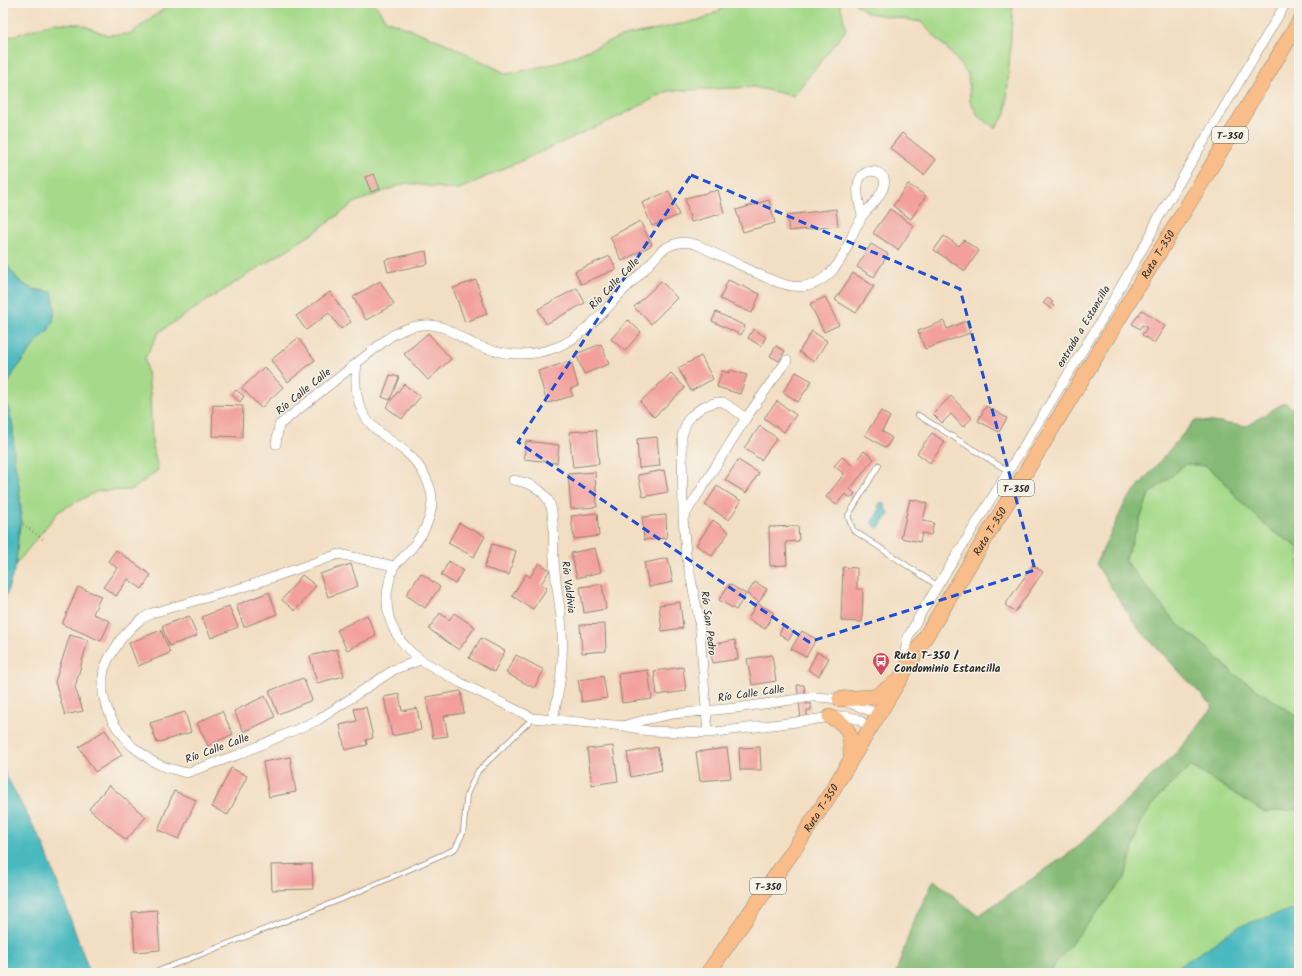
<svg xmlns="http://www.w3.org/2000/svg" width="1302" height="976" font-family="Kalam,sans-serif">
	<rect width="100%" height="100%" fill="#f7f3e8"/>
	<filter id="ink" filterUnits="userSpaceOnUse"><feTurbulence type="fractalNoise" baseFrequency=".025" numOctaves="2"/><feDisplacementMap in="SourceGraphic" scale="8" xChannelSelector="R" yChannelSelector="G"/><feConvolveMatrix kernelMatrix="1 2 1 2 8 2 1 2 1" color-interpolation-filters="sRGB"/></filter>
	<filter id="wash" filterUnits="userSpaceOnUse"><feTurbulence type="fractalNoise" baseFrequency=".012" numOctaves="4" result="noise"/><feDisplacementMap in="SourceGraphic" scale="16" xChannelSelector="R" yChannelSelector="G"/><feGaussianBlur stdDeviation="0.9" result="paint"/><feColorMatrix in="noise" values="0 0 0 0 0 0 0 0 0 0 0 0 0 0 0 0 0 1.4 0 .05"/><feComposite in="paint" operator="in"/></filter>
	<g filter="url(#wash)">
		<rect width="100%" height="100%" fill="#f2dec2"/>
		<!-- green -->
		<path fill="#a6da8a" stroke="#68825a" d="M172 3H374L386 20 443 42 507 74 557 63 620 37 704 19 732 3H840L846 30 793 96 754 87 668 91 620 116 457 190 406 183 356 202 315 232 225 289 159 332 145 358 150 393 152 442 158 470 132 490 98 491 59 511 16 564 18 537 21 521V508L19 486 14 460 10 414 5 397 9 382 14 372 35 344 47 332 53 322 55 308 52 292C33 289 25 289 12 272 8 268 7 262 3 259V39L53 23 80 24 107 35 130 34Z
			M854 3H1013L1006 114 995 128 979 117 970 101 968 74 951 53 921 22 868 13Z
			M1186 464 1206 466 1222 479 1239 500 1270 529 1299 548V719L1298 717 1235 675 1204 645 1176 623 1125 561 1149 494Z
			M1191 766 1264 812 1299 809V973H1049L1063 954 1125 878 1139 825 1157 798Z"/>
		<!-- forest -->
		<path fill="#84ba76" stroke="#587250" d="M1285 402 1299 414V548L1270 529 1239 500 1222 479 1206 466 1186 464 1149 494 1125 561 1176 623 1204 645 1235 675 1298 717 1299 809 1264 812 1191 766 1157 798 1139 825 1125 878 1063 954 1049 973H896L913 922 934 880 978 916 1074 850 1179 750 1213 707 1137 627 1096 564 1126 501 1195 420 1247 426Z"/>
		<!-- water -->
		<path fill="#4ab9bf" stroke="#3a7275" d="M3 259 11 271 20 282 34 290 52 292 55 308 53 322 47 332 35 344 14 372 9 382 5 397 13 426 14 460 19 486 21 521 18 537 16 564 3 606Z
			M881 502 886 505 885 508 890 513 878 528 871 523 880 509 878 506Z
			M3 770 44 846 90 973H3Z
			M1299 907V973H1168L1203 951 1237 927Z"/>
		<g id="blocks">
			<!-- building -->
			<path fill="#f3a09d" d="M902 133 936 160 924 175 890 148Z
				M374 174 380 189 371 192 365 177Z
				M908 184 926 196 911 219 893 206Z
				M718 190 724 213 691 222 685 198Z
				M669 191 679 215 652 226 642 203Z
				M769 200 775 223 743 232 736 210Z
				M836 209 838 226 789 231 787 215Z
				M890 209 914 226 898 250 873 233Z
				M640 221 652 245 622 261 610 237Z
				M944 236 959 246 964 240 979 251 965 271 934 250Z
				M871 244 888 254 874 277 857 267Z
				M426 251 428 264 388 272 385 260Z
				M610 256 616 269 581 284 575 271Z
				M853 273 874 286 856 313 835 300Z
				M476 280 487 314 465 322 453 288Z
				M728 280 760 294 752 313 720 299Z
				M380 281 394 304 366 320 353 297Z
				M661 281 677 298 651 324 634 307Z
				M577 288 585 303 546 324 538 309Z
				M330 292 351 322 341 329 329 313 306 330 296 316Z
				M825 297 839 325 824 332 810 304Z
				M1048 298 1053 302 1051 304 1054 306 1051 309 1043 303Z
				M1142 310 1165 326 1154 343 1142 335 1147 328 1142 325 1140 329 1132 324Z
				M716 312 745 326 741 335 712 321Z
				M628 320 641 332 625 351 611 339Z
				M944 321 947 329 966 321 970 333 925 349 918 331Z
				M753 329 766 337 761 346 748 338Z
				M812 331 827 341 814 362 799 352Z
				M428 333 451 359 428 380 404 354Z
				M298 338 315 360 288 382 271 360Z
				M601 344 609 364 584 374 576 354Z
				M776 346 785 351 779 361 770 356Z
				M701 356 713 379 691 391 678 368Z
				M571 361 578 386 570 389 573 396 547 403 538 371Z
				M264 367 283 387 261 408 242 388Z
				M730 370 747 375 740 394 717 387 722 371 729 373Z
				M796 372 812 381 798 402 783 392Z
				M671 373 685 388 654 417 640 402Z
				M390 375 399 377 390 400 382 397Z
				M404 384 420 397 402 419 386 407Z
				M236 390 244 396 240 402 232 395Z
				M951 396 972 418 963 427 951 414 942 423 933 414Z
				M777 401 796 415 784 432 764 418Z
				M213 405 243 406 242 437 212 436Z
				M986 406 1007 418 999 432 978 421Z
				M881 411 890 417 882 431 892 438 886 448 865 435Z
				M760 426 777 438 761 460 744 448Z
				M596 430 599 464 573 467 569 432Z
				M932 433 945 442 930 463 917 453Z
				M657 437 660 466 639 468 637 439Z
				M526 441 559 445 557 463 524 459Z
				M864 451 874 459 850 489 855 494 851 498 845 494 836 505 826 497 844 474 834 466 842 457 852 465Z
				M738 460 759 473 746 493 725 480Z
				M664 470 668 492 643 497 638 475Z
				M595 472 597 507 571 509 568 474Z
				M717 486 741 501 729 520 705 505Z
				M910 499 927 503 923 521 934 523 931 535 922 533 920 542 901 538Z
				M597 513 599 536 574 539 571 516Z
				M666 515 667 538 644 540 642 517Z
				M713 520 729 532 712 556 696 545Z
				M459 523 485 536 474 557 448 543Z
				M798 526 799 541 786 542 787 565 770 566 769 527Z
				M492 544 516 551 509 575 484 568Z
				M595 548 601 572 577 578 571 553Z
				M116 550 151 575 142 589 128 579 116 596 103 587 117 568 108 561Z
				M668 558 673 582 649 587 644 563Z
				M449 561 463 570 455 584 441 575Z
				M539 563 550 570 541 584 547 588 533 609 512 596 526 574 530 577Z
				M351 564 358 586 328 597 320 574Z
				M1033 565 1043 572 1015 612 1005 605Z
				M843 567 857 568V589H863L862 622 841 621Z
				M421 573 440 587 425 608 406 595Z
				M302 575 316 586 295 611 282 600Z
				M755 582 767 589 759 602 747 594Z
				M602 584 606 609 584 613 580 587Z
				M729 584 746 594 736 610 719 600Z
				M78 587 101 596 93 614 110 621 101 641 62 624Z
				M269 592 277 614 244 627 236 605Z
				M680 602 683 628 662 631 659 605Z
				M757 603 774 613 765 629 748 619Z
				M229 606 238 627 211 638 202 617Z
				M440 613 449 620 454 613 475 627 459 650 429 629Z
				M367 615 376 636 347 650 337 630Z
				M189 616 197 636 169 646 162 626Z
				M605 624 606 651 582 653 580 625Z
				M783 626 793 632 789 640 779 634Z
				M161 630 170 653 138 666 129 643Z
				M802 631 816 639 806 657 791 649Z
				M70 635 88 640 75 687 83 711 65 715 55 682Z
				M481 638 505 651 494 672 469 658Z
				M735 640 738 659 713 663 709 645Z
				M337 649 344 676 317 683 310 656Z
				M817 652 829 658 819 676 808 670Z
				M516 655 544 670 534 688 506 673Z
				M772 655 776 681 752 685 747 659Z
				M683 667 686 691 657 695 654 671Z
				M648 670 652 699 622 703 618 674Z
				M603 676 607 698 582 702 578 680Z
				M303 678 312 700 278 714 269 691Z
				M797 685H804L806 704H811V710H807V718L801 719Z
				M461 691 464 713 444 716 448 736 433 738 426 697Z
				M399 694 402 711 417 708 421 730 392 736 384 697Z
				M265 696 275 717 244 732 234 711Z
				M366 707 373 738 366 740 367 745 345 750 340 725 357 721 354 709Z
				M222 711 233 734 208 746 197 723Z
				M185 712 191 732 157 743 150 723Z
				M105 730 122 755 95 772 79 747Z
				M613 746 618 781 592 785 587 749Z
				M657 747 662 770 631 777 627 753Z
				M760 747 761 770H740L739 748Z
				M727 748 731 778 700 781 696 752Z
				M290 757 296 792 269 797 263 762Z
				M231 768 247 776 228 815 212 807Z
				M109 785 146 817 126 840 89 809Z
				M174 791 196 800 179 839 158 830Z
				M312 864 313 889 272 890 271 865Z
				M157 910 160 950 135 952 132 912Z"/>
		</g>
	</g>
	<g filter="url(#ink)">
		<use href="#blocks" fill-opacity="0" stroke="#8e8476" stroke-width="1"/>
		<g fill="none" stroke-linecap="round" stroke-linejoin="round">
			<defs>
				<path id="service" d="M918 415 1008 471
					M879 465 848 516 853 530 938 586
					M153 973 342 899 455 849 463 833 467 794 478 771 533 718"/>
				<path id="minor" d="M357 363C355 378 355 396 362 411 371 430 390 439 406 452 419 463 433 485 432 502 431 527 412 550 394 566L339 554 251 585 152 613 140 620 130 629 121 639 109 658 104 669 103 677V694L105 702 111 718 117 728 132 746 152 761 162 766 186 773 240 754 318 720 395 669 421 660 461 683 533 718 625 726 649 731 708 733 804 721 838 716H845L858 719 870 728
					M276 444 279 425 387 339C402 328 425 320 444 328 454 332 463 339 474 344 500 355 529 358 557 347 583 337 602 313 621 293 635 279 649 266 661 251 673 242 685 240 698 245 712 253 728 259 742 266 772 280 803 301 831 272 843 260 849 242 856 227 858 224 861 219 862 216 862 213 860 209 860 207 858 197 854 180 865 173 868 171 873 171 877 172 898 181 869 208 862 216
					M513 480C528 482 544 489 550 504 555 516 553 544 554 559 555 583 561 607 562 631 564 661 560 690 553 719
					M683 518 682 436 687 421 692 415 704 406 717 402H723L746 418
					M394 566C379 604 388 636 421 660
					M911 660 905 652 908 637 921 613 1102 319 1151 234 1156 222 1286 3
					M626 725 648 719 672 714 736 708 812 697C838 696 855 705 878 714
					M708 733 699 619 686 554 683 518 746 418 787 360"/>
				<g id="primary">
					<path d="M840 699 871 697 876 696 895 683"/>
					<path d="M830 717C852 725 851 739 851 758"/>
					<path id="s1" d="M708 973 795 848 827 799 1299 22"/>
				</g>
			</defs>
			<!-- service casing -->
			<use href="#service" stroke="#8e8476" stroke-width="6"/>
			<!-- minor casing -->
			<use href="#minor" stroke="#8e8476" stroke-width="10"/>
			<!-- primary casing -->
			<use href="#primary" stroke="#8e8476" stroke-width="16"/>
			<!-- path -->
			<path stroke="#8e8476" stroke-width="2" stroke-dasharray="1 3" stroke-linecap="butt" d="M23 524 44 540"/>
			<!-- service -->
			<use href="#service" stroke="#fff" stroke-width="4.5"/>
			<!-- minor -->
			<use href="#minor" stroke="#fff" stroke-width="9"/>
			<!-- primary -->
			<use href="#primary" stroke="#f8bd89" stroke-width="15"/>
		</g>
	</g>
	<!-- marked area -->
	<path fill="none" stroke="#1d4ed8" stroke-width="3" stroke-dasharray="8 5" stroke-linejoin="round" d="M691 175 960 289 1035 570 809 642 518 442Z"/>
	<!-- icons -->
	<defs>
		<symbol id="bus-pin" viewBox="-11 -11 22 30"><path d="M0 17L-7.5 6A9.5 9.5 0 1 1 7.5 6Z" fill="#d1495b" stroke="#f7f3e8"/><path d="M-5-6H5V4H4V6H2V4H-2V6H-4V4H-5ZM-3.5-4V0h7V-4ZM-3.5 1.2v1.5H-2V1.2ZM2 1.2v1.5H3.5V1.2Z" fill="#fff"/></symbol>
	</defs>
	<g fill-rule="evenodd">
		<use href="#bus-pin" x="871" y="651" width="20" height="27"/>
	</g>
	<g text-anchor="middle" stroke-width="3" stroke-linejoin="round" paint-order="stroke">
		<!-- shield labels -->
		<g fill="#f7f3e8" stroke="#686764" stroke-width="1">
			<rect x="1212" y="127" width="36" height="16" rx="3"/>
			<rect x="998" y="480" width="36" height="16" rx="3"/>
			<rect x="750" y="878" width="36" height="16" rx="3"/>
		</g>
		<g font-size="10" font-weight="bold" fill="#2b2b2b">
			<text x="1230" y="139">T-350</text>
			<text x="1016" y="492">T-350</text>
			<text x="768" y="890">T-350</text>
		</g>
		<!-- street labels -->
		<g font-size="11" fill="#2b2b2b" stroke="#f7f3e8">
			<text dy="4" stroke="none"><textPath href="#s1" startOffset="848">Ruta T-350</textPath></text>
			<text transform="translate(614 283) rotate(-46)" y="4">Río Calle Calle</text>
			<text transform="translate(1083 326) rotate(-59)" y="4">entrada a Estancilla</text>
			<text transform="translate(303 391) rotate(-39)" y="4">Río Calle Calle</text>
			<text dy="4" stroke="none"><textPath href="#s1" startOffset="524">Ruta T-350</textPath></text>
			<text transform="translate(569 587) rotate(83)" y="4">Río Valdivia</text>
			<text transform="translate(709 623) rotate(83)" y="4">Río San Pedro</text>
			<text transform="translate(751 693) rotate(-8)" y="4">Río Calle Calle</text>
			<text transform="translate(217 748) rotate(-20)" y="4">Río Calle Calle</text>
			<text dy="4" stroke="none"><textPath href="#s1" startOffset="200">Ruta T-350</textPath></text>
		</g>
		<!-- poi labels -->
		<g font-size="11" font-weight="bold" fill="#2b2b2b" stroke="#f7f3e8" text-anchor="start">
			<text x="894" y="659">Ruta T-350 /<tspan x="894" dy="13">Condominio Estancilla</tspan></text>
		</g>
	</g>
	<!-- margin -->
	<rect width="1302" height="976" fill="none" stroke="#f7f3e8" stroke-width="16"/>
</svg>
